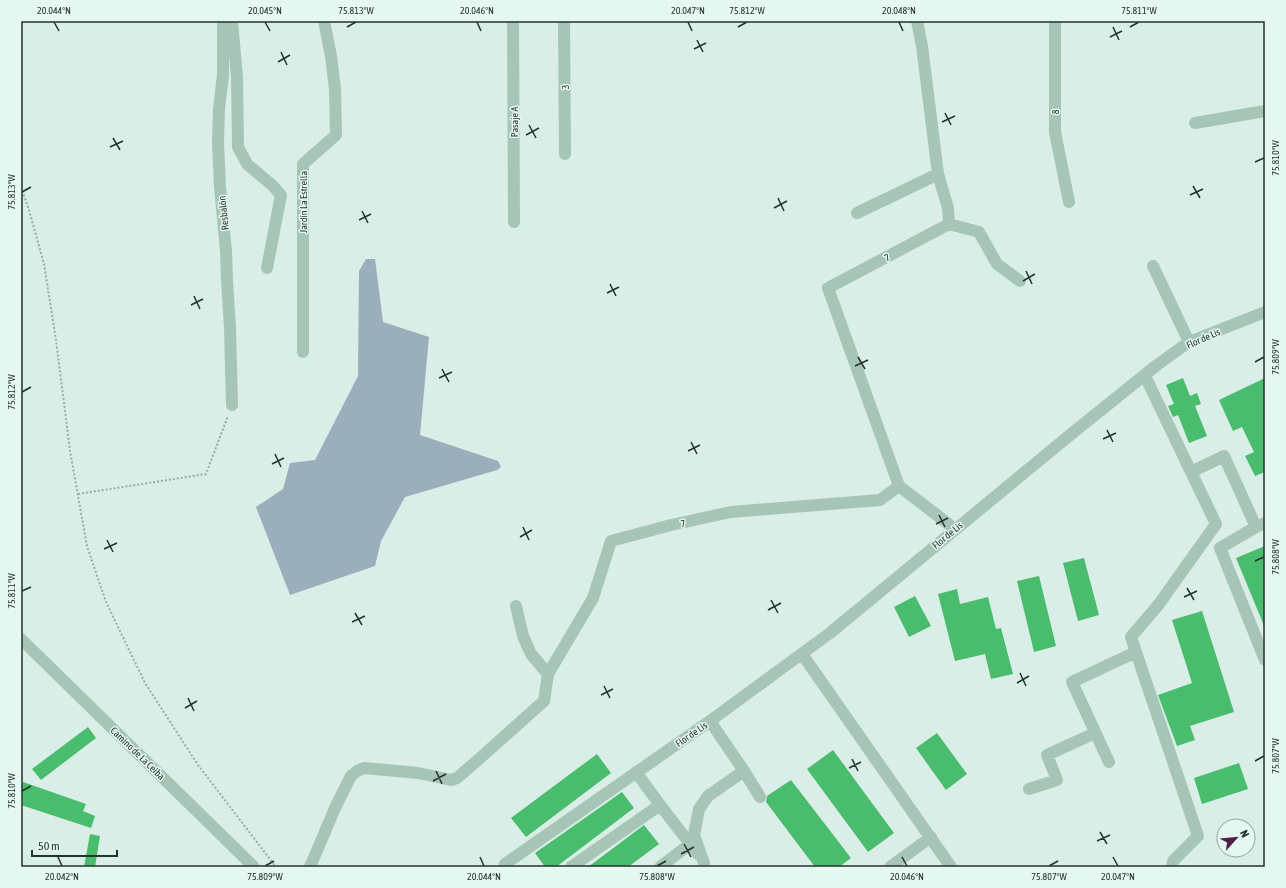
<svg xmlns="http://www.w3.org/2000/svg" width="1286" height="888" font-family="'Asap Condensed',sans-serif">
	<rect width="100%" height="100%" fill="#d9eee6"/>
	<!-- green -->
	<path fill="#9aaebc" d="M366 259H375L383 322 429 337 420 435 498 461 501 467 497 470 405 497 381 541 375 566 290 595 256 507 283 489 290 463 315 460 358 376 359 271Z"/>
	<!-- building -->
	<path fill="#49bc6e" d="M1183 378 1190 396 1197 393 1201 404 1195 406 1207 436 1189 443 1178 415 1173 417 1168 406 1174 404 1166 385Z
		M1265 378V472L1255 476 1245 456 1254 452 1242 427 1233 431 1219 400Z
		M1265 546V628L1236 558Z
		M1084 558 1099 615 1078 621 1063 563Z
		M1039 576 1056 646 1034 652 1017 581Z
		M957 589 960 604 988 597 996 629 1001 628 1013 674 991 679 985 654 955 661 938 594Z
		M915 596 931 626 909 637 894 607Z
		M1202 611 1234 712 1190 726 1195 740 1177 746 1158 695 1192 683 1172 620Z
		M88 727 96 738 41 780 32 769Z
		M937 733 967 774 946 790 916 748Z
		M833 750 894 833 868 852 807 769Z
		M597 754 611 773 526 837 511 818Z
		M1239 763 1248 789 1202 804 1194 778Z
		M791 780 851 858 839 867H815L766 802 767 796Z
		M23 782 86 804 83 811 95 816 91 828 21 805V788Z
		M622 792 634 808 556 867H545L535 853Z
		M644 825 659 844 628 867H588Z
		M90 834 100 836 95 867H84Z"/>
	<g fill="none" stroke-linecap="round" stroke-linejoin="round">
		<!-- path -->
		<path stroke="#90b1a1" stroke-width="2" stroke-dasharray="2 2" stroke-linecap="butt" d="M21 187 29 210 44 264 56 340 70 451 87 546 106 602 145 683 198 765 276 867
			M78 494 206 474 228 416"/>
		<!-- minor -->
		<path stroke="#a6c5b7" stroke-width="12" d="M223 21V75L219 109 218 143 220 187 226 251 227 280 230 328 232 405
			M232 21 237 77 238 147 247 164 272 185 281 195 267 268
			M513 21 514 222
			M564 21 565 154
			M917 21 922 46 938 174 948 208 949 224 828 288 899 486 955 529
			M1055 21V132L1069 202
			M1195 123 1265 111
			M857 213 938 174
			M949 224 979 232 997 264 1020 281
			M1153 266 1189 342
			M303 352V164L336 135 335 89 331 56 324 21
			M1145 376 1216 524 1159 604 1131 637 1198 836 1173 861 1172 867
			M1191 472 1224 456 1256 527
			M1265 523 1256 527 1220 548 1265 660
			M516 606 523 636 531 654 548 674
			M21 639 254 867
			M802 654 951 867
			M1109 762 1072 682 1136 652
			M744 771 760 797
			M636 772 660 805 698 854
			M1029 789 1057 780 1047 755 1095 733
			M704 863 694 835 699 809 708 796 744 771 710 721
			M310 867 335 808 351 776 357 771 364 768 418 773 451 780 457 778 479 759 544 701 548 674 593 598 611 541 671 525 731 512 880 500 899 486
			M508 867 505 864 710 721 830 633 1070 435 1157 365 1189 342 1265 312
			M571 867 660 805
			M660 867 690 844
			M890 867 931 837"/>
	</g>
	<!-- ticks -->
	<path fill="none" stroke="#26322b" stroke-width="1.5" d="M54 22 59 31M265 22 270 31M477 22 481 31M688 22 692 31M899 22 903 31M347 27 356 22M738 27 747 22M1113 27 1119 40M1130 27 1139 22M1110 37 1122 31M697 40 703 52M694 49 706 43M281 52 287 65M278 62 290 55M945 113 951 125M942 122 955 116M529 125 536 138M526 135 539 128M113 138 120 150M110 147 123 141M1255 162 1264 158M1193 186 1200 198M22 192 31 187M1190 195 1203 189M778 198 784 211M774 208 787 201M362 211 368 223M359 220 371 214M1026 271 1032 284M1023 281 1035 274M610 284 616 296M607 293 619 287M194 296 200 309M191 305 203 299M858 357 865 369M1255 362 1264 357M855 366 868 360M442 369 449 382M439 378 452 372M22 392 31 387M1107 430 1113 442M1103 439 1116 433M691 442 697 454M688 451 700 445M275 454 281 467M272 464 284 458M939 515 945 527M936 524 948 518M523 527 529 540M520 537 532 530M107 540 113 552M104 549 117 543M1255 561 1264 557M1187 588 1194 600M22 591 31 587M1184 597 1197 591M771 600 778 613M768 610 781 603M355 613 362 625M352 622 365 616M1020 673 1026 686M1017 683 1029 676M604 686 610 698M601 695 613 689M188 698 194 711M185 708 197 701M852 759 858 771M1255 761 1264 756M849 768 861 762M436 771 442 784M433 781 446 774M22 791 31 786M1100 832 1107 844M1097 841 1110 835M684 844 691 857M681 854 694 847M58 857 62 866M480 857 484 866M902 857 907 866M1113 857 1118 866M265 866 274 861M657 866 666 861M1049 866 1058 861"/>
	<g text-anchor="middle" stroke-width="3" stroke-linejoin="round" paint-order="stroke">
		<!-- street labels -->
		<g font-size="10" fill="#26322b" stroke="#e4f7f0">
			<text transform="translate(565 87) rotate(-91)" y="4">3</text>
			<text transform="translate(1055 112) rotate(-90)" y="4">8</text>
			<text transform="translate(514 122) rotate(-90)" y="4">Pasaje A</text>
			<text transform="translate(303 202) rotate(-90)" y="4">Jardín La Estrella</text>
			<text transform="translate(223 213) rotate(-96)" y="4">Resbalón</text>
			<text transform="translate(887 257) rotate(-28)" y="4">7</text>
			<text transform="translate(1203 338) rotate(-24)" y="4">Flor de Lis</text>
			<text transform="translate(683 523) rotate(-12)" y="4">7</text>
			<text transform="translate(947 535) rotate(-40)" y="4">Flor de Lis</text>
			<text transform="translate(691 734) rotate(-35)" y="4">Flor de Lis</text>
			<text transform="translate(138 753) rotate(44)" y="4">Camino de La Ceiba</text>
		</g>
	</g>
	<!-- border -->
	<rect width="1286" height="888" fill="none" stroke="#e4f7f0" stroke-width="44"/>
	<!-- north arrow -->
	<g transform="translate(1236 838) rotate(63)"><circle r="19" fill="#e4f7f0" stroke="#98a8a1"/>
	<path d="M0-3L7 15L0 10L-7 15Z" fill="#501f49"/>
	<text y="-6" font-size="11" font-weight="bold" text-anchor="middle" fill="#26322b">N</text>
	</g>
	<!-- scale -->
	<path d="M32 850v6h85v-6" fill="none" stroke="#26322b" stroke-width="2"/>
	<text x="38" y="850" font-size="12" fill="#26322b" stroke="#e4f7f0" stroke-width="3" paint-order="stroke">50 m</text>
	<rect x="22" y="22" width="1242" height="844" fill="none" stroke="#26322b" stroke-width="1.5"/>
	<g font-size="10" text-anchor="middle" fill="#26322b">
		<text x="54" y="14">20.044°N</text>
		<text x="265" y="14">20.045°N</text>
		<text x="356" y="14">75.813°W</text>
		<text x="477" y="14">20.046°N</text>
		<text x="688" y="14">20.047°N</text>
		<text x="747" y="14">75.812°W</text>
		<text x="899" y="14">20.048°N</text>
		<text x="1139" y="14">75.811°W</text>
		<text transform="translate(1275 158) rotate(-90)" y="4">75.810°W</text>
		<text transform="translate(11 192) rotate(-90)" y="4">75.813°W</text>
		<text transform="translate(1275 357) rotate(-90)" y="4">75.809°W</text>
		<text transform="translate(11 392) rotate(-90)" y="4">75.812°W</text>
		<text transform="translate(1275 557) rotate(-90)" y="4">75.808°W</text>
		<text transform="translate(11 591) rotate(-90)" y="4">75.811°W</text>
		<text transform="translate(1275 756) rotate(-90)" y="4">75.807°W</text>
		<text transform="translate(11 791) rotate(-90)" y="4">75.810°W</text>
		<text x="62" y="880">20.042°N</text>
		<text x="265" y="880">75.809°W</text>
		<text x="484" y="880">20.044°N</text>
		<text x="657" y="880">75.808°W</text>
		<text x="907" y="880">20.046°N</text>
		<text x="1049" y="880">75.807°W</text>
		<text x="1118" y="880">20.047°N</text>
	</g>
</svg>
